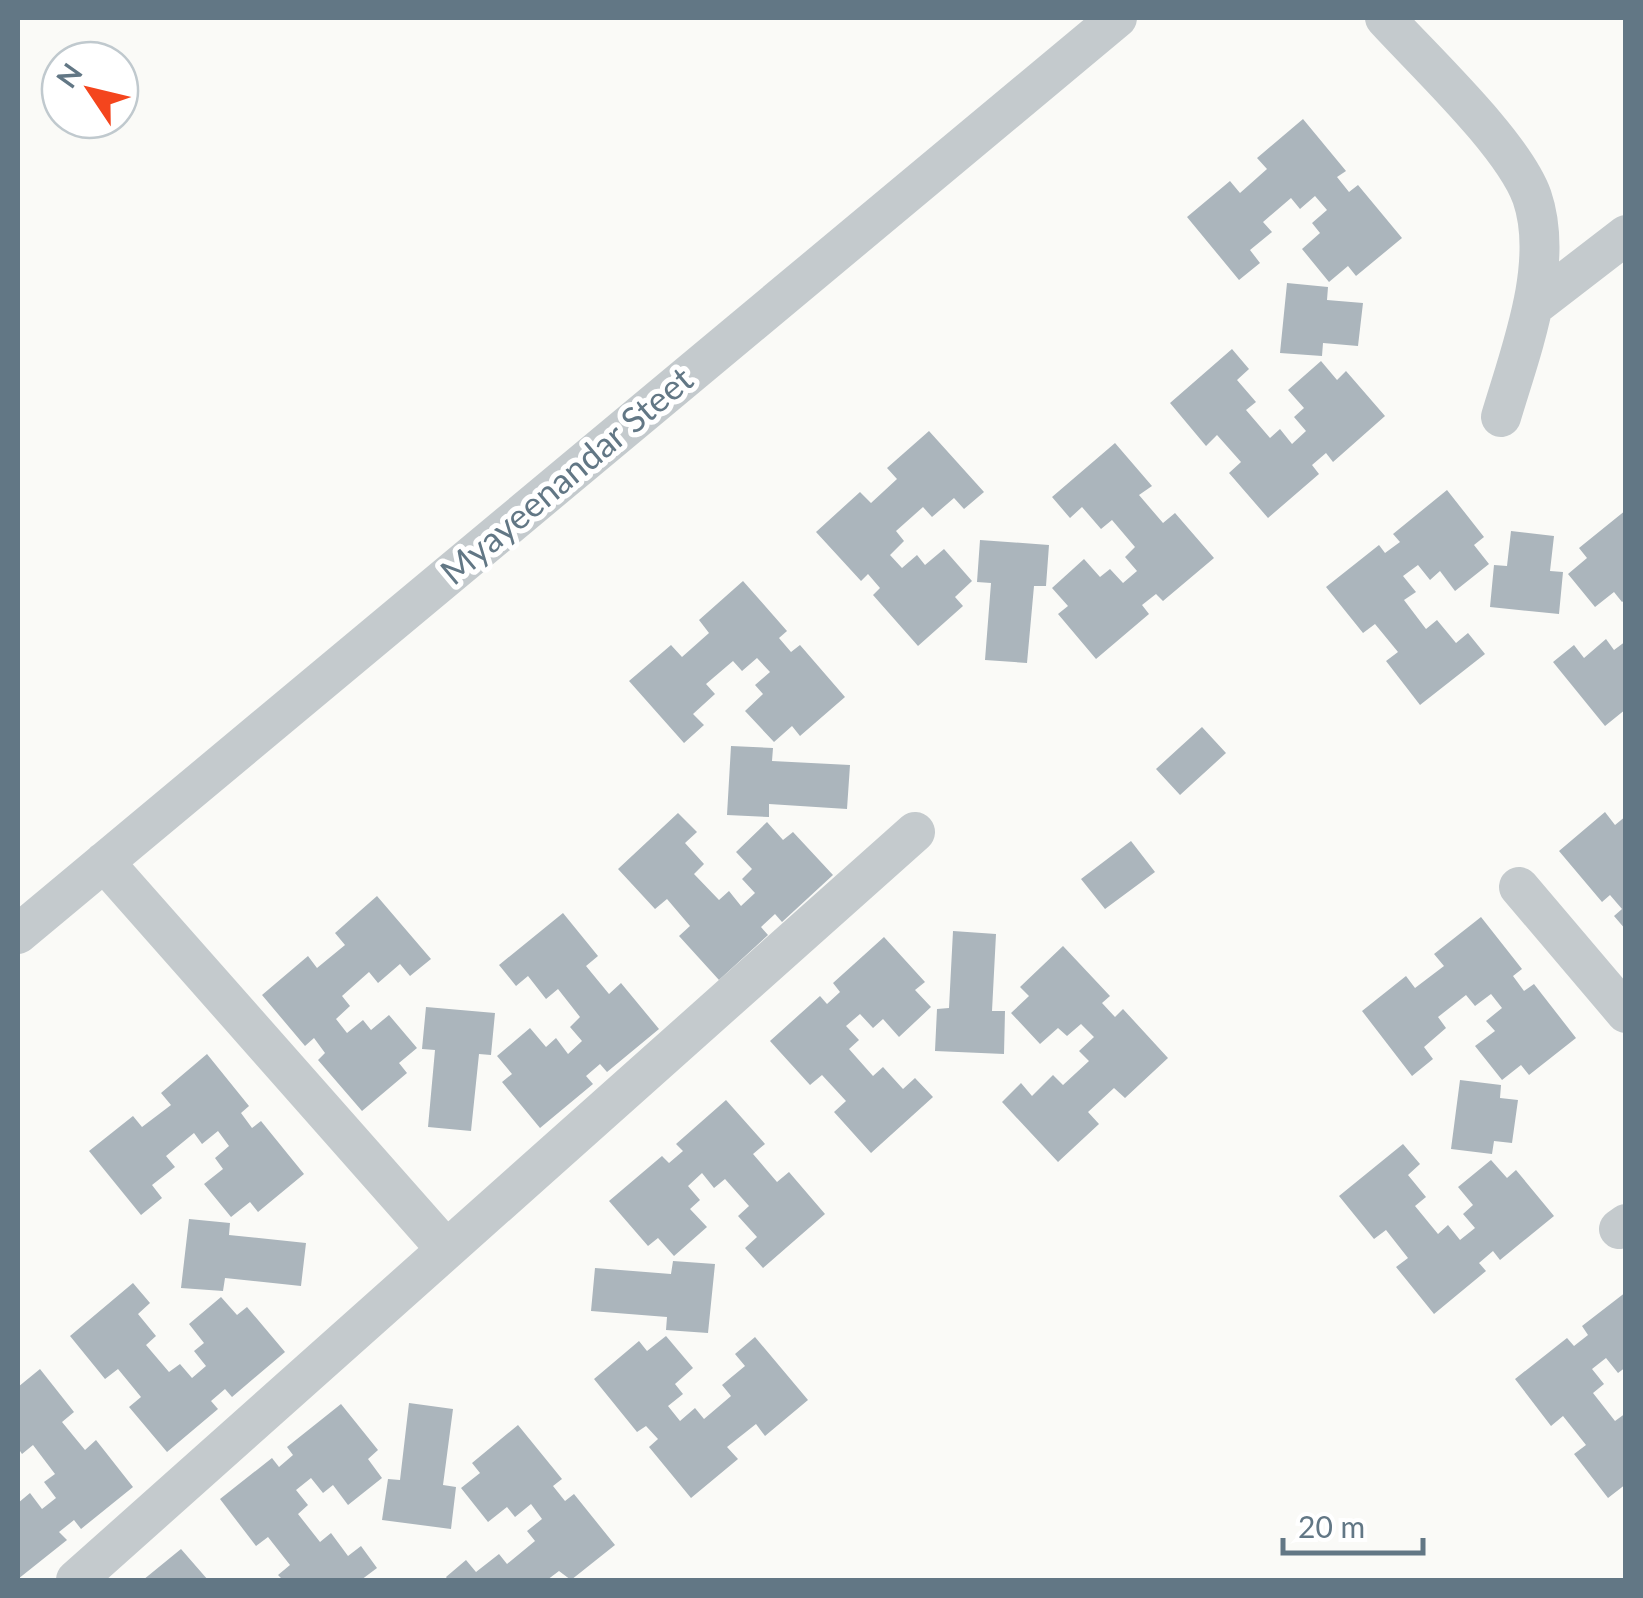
<svg xmlns="http://www.w3.org/2000/svg" width="1643" height="1598" font-family="Lato,sans-serif">
	<rect width="100%" height="100%" fill="#fafaf7"/>
	<!-- building -->
	<path fill="#abb5bc" d="M1303 119 1346 171 1337 177 1349 192 1358 185 1402 238 1356 276 1348 266 1329 282 1302 249 1320 233 1312 223 1327 210 1315 196 1300 209 1291 198 1263 222 1272 232 1250 250 1260 263 1239 280 1187 217 1230 181 1240 193 1267 169 1257 158Z
		M1287 283 1328 287 1327 300 1363 303 1358 346 1323 343 1322 356 1280 353Z
		M1232 349 1249 369 1237 380 1256 402 1246 410 1270 438 1280 429 1292 444 1306 431 1294 417 1304 408 1288 390 1321 361 1337 380 1346 371 1385 416 1333 462 1326 453 1312 465 1319 474 1268 518 1229 473 1241 462 1217 435 1206 446 1170 403Z
		M929 431 984 492 964 509 954 498 932 517 923 507 896 531 904 541 890 555 902 568 917 555 925 565 944 549 972 581 955 597 963 606 918 646 873 595 880 588 868 574 861 581 816 532 860 492 871 503 897 479 887 468Z
		M1115 443 1152 486 1139 495 1163 523 1175 513 1214 558 1163 601 1156 594 1142 605 1149 614 1096 659 1058 614 1068 606 1052 588 1084 559 1100 577 1110 569 1123 583 1137 571 1125 557 1135 547 1112 520 1101 529 1082 507 1070 518 1052 497Z
		M1447 490 1484 537 1474 545 1489 564 1455 591 1440 571 1430 580 1418 565 1403 576 1416 592 1404 600 1426 629 1437 620 1456 643 1468 633 1485 654 1420 705 1386 661 1398 652 1375 624 1363 633 1326 587 1379 545 1385 553 1400 542 1393 534Z
		M1626 510V599L1622 602 1614 592 1595 607 1568 574 1587 558 1579 548Z
		M1511 531 1554 536 1550 571 1563 572 1559 614 1490 607 1494 565 1507 566Z
		M980 540 1049 545 1046 586H1034L1027 663 985 660 991 583 977 582Z
		M743 581 787 631 779 638 791 652 800 645 845 697 800 736 792 726 774 742 745 711 763 694 755 685 770 672 757 658 742 671 733 661 706 684 715 694 693 714 704 725 684 743 629 681 671 645 682 657 709 633 699 620Z
		M1606 639 1614 650 1626 641V709L1605 726 1553 662 1574 645 1584 658Z
		M1202 727 1226 753 1180 795 1156 769Z
		M731 746 773 748 772 761 850 765 847 809 769 804V817L727 815Z
		M1605 812 1615 825 1626 816V930L1614 916 1622 909 1610 895 1602 902 1559 851Z
		M678 813 697 832 685 843 704 864 694 874 719 900 729 891 741 906 755 893 742 879 752 869 736 852 767 822 783 840 793 832 833 875 782 922 775 914 761 927 768 935 719 980 679 936 690 926 667 899 655 909 618 869Z
		M1131 841 1155 872 1105 909 1081 879Z
		M377 896 431 959 410 976 400 964 378 983 369 972 342 996 350 1006 336 1019 347 1033 363 1020 371 1030 389 1015 417 1048 399 1063 407 1073 362 1111 318 1060 325 1053 314 1038 305 1046 262 995 308 956 317 968 345 945 335 933Z
		M563 913 598 956 586 966 609 994 621 983 659 1029 607 1072 600 1064 586 1076 593 1084 540 1128 502 1082 512 1074 497 1056 530 1028 546 1047 556 1038 568 1054 582 1041 570 1027 580 1017 558 989 546 999 528 976 516 986 499 965Z
		M1481 917 1522 969 1513 976 1524 991 1534 984 1576 1038 1529 1075 1521 1065 1502 1080 1475 1046 1495 1031 1486 1021 1502 1008 1491 994 1475 1006 1466 995 1438 1017 1446 1028 1424 1047 1433 1059 1412 1076 1362 1011 1406 976 1415 988 1444 966 1434 954Z
		M953 931 996 934 992 1011H1005L1004 1054 935 1051 937 1009 949 1008Z
		M884 937 925 982 915 990 931 1007 899 1037 883 1019 873 1028 860 1014 846 1026 859 1040 849 1049 873 1076 883 1067 903 1089 915 1078 933 1097 871 1153 834 1112 846 1101 822 1075 810 1085 770 1041 820 996 827 1004 840 992 833 983Z
		M1063 946 1110 996 1102 1003 1115 1017 1123 1009 1168 1058 1125 1098 1114 1088 1088 1112 1099 1124 1058 1162 1002 1102 1021 1083 1032 1096 1053 1075 1063 1085 1089 1061 1079 1051 1094 1037 1081 1024 1067 1036 1058 1028 1040 1044 1011 1013 1029 996 1020 987Z
		M426 1007 495 1013 491 1055 479 1054 471 1131 428 1127 435 1050 422 1049Z
		M207 1054 249 1106 241 1113 252 1128 261 1121 304 1174 258 1212 250 1202 231 1217 204 1184 223 1169 215 1158 229 1146 218 1131 202 1144 194 1133 166 1156 175 1167 152 1185 162 1198 141 1215 89 1151 133 1116 142 1127 171 1105 161 1093Z
		M1460 1080 1501 1085 1500 1098 1518 1100 1512 1143 1494 1141 1492 1154 1451 1149Z
		M726 1100 765 1144 753 1154 777 1182 789 1172 825 1214 763 1268 745 1248 757 1237 738 1216 749 1206 725 1179 714 1188 702 1173 688 1186 700 1200 690 1209 707 1227 674 1256 658 1238 648 1246 609 1201 662 1156 669 1163 683 1151 676 1144Z
		M1403 1144 1420 1164 1408 1175 1426 1197 1415 1206 1438 1234 1448 1225 1460 1240 1475 1228 1463 1214 1473 1205 1458 1187 1491 1160 1507 1178 1516 1170 1554 1216 1500 1260 1493 1251 1479 1263 1486 1271 1434 1314 1396 1267 1408 1258 1386 1230 1374 1239 1339 1196Z
		M189 1219 230 1223 229 1235 306 1243 301 1286 225 1278 223 1291 181 1288Z
		M673 1261 715 1264 708 1333 666 1330 667 1317 591 1311 595 1268 671 1274Z
		M133 1283 150 1303 138 1314 156 1336 146 1345 169 1372 180 1364 192 1378 206 1366 194 1351 204 1343 189 1324 221 1297 237 1315 247 1307 285 1352 232 1397 225 1389 211 1401 218 1409 167 1452 129 1407 141 1397 118 1369 105 1379 70 1336Z
		M1626 1292V1367L1618 1373 1606 1358 1592 1369 1604 1384 1593 1393 1615 1421 1626 1413V1484L1608 1498 1574 1454 1586 1445 1563 1416 1551 1426 1515 1379 1567 1338 1574 1346 1588 1335 1582 1326Z
		M666 1336 693 1368 675 1384 683 1394 668 1406 680 1421 695 1408 704 1419 731 1396 722 1385 745 1366 735 1354 755 1337 808 1400 765 1436 756 1424 727 1447 738 1459 691 1498 649 1447 658 1439 646 1426 637 1432 594 1379 639 1341 647 1351Z
		M40 1369 74 1412 62 1422 85 1450 96 1440 133 1487 81 1529 74 1520 59 1532 67 1540 18 1579V1503L30 1493 42 1509 56 1498 44 1482 55 1474 33 1445 22 1454 18 1448V1387Z
		M409 1403 453 1409 443 1485 456 1487 451 1529 382 1520 388 1479 400 1480Z
		M341 1404 378 1450 368 1459 382 1478 348 1505 333 1485 323 1493 311 1478 296 1490 308 1505 298 1514 320 1542 331 1533 348 1556 361 1546 377 1568 361 1580H283L278 1575 290 1565 268 1537 256 1546 220 1499 272 1458 279 1467 293 1455 287 1447Z
		M518 1425 562 1479 553 1486 565 1501 574 1494 615 1545 571 1580 559 1571 547 1580H448L446 1577 466 1560 476 1572 499 1554 507 1564 535 1541 527 1531 542 1519 531 1504 515 1517 507 1507 488 1522 461 1488 480 1473 472 1463Z
		M181 1549 208 1580H143Z"/>
	<g fill="none" stroke-linecap="round" stroke-linejoin="round">
		<!-- minor -->
		<path stroke="#c4cacd" stroke-width="40" d="M1385 18C1425 62 1513 144 1532 197 1555 264 1520 353 1501 417
			M1534 306 1626 235
			M104 862 446 1249
			M1519 887 1626 1013
			M18 934 1117 18
			M1619 1229 1626 1224
			M76 1580 915 832"/>
	</g>
	<g text-anchor="middle" stroke-width="10" stroke-linejoin="round" paint-order="stroke">
		<!-- street labels -->
		<g font-size="35" fill="#627785" stroke="#fff">
			<text transform="translate(567 476) rotate(-40)" y="12">Myayeenandar Steet</text>
		</g>
	</g>
	<!-- border -->
	<rect width="1643" height="1598" fill="none" stroke="#627785" stroke-width="40"/>
	<!-- north arrow -->
	<g transform="translate(90 90) rotate(305)"><circle r="48" fill="#ffffff" stroke="#c0c9ce" stroke-width="2.5"/>
	<path d="M0-8L18 38L0 25L-18 38Z" fill="#f4451d"/>
	<text y="-15" font-size="28" font-weight="bold" text-anchor="middle" fill="#627785">N</text>
	</g>
	<!-- scale -->
	<path d="M1283 1538v15h140v-15" fill="none" stroke="#627785" stroke-width="5"/>
	<text x="1298" y="1538" font-size="30" fill="#627785" stroke="#ffffff" stroke-width="8" paint-order="stroke">20 m</text>
</svg>
